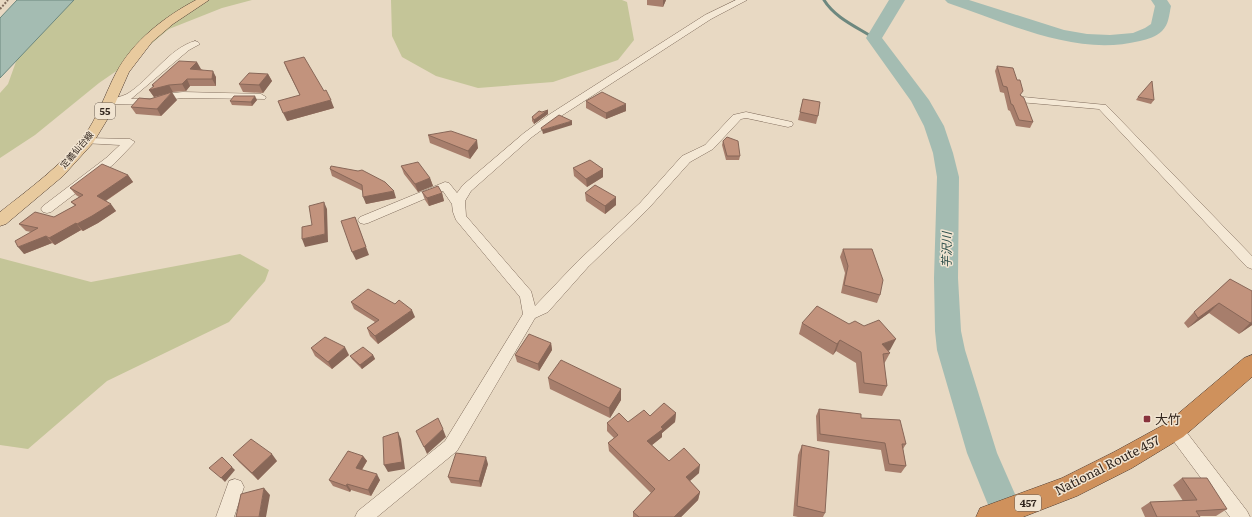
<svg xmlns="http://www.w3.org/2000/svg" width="1252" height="517" font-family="Literata,'Noto Sans JP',serif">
	<rect width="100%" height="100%" fill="#e8d9c3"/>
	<!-- green -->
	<path fill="#c4c598" d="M38 0H252L222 8 169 29 128 63 99 83 35 135 0 158V93L8 84Z
		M391 0H622L627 2 634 40 618 60 553 82 478 88 436 76 402 57 392 36Z
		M240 254 269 270 265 281 229 322 107 381 28 449 0 445V258L91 282Z"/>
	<!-- water -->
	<path fill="#a4bcb2" stroke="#6d887f" d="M17 0H74L0 78V18Z"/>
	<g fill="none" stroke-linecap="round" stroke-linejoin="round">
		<!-- stream -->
		<path stroke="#6d887f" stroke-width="3" d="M824 0C835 18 857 27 874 38"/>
		<!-- river -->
		<path fill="#a4bcb2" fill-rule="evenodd" d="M889 0H905L882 38 929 100 944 126 953 153 959 177 958 278 961 331 965 350 997 453 1025 517H993L967 453 937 350 935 331 934 278 937 177 933 153 924 126 911 101 866 38Z
			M945 0H969L1064 30 1087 34 1110 35 1133 33 1145 28 1151 24 1155 6 1151 0H1167L1171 6C1169 15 1169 24 1162 31 1156 37 1148 39 1140 41 1075 57 1008 23 948 3Z"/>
		<defs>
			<path id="minor" d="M736 0H747L711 19 558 118 532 137 471 191 465 201 466 216 531 291 535 306 578 261 640 203 682 156 705 145 733 115 746 112 792 122 793 124 792 126 788 127 746 118 741 119 713 149 690 162 648 209 588 267 548 312 535 318 457 451 377 517H355L358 511 445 441 523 314 520 297 456 220 453 212 452 204 443 191 368 223 364 224 360 223 358 220 360 217 445 182 449 183 457 193 463 185 524 133 550 114 705 15Z
				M195 41 198 42 200 44 189 50 131 99H153L173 93 183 92 261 94 266 97 265 99 183 98 174 99 154 105 106 104 105 102 106 100C113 98 121 97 127 94 150 80 169 48 195 41Z
				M1023 97 1106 105 1252 256V269L1247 267 1099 109 1019 102 1018 100Z
				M87 138 130 139 135 142 114 164 51 212 47 213 43 212 41 209 43 206 106 158 120 145 83 143 82 141Z
				M1175 423 1181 425 1247 511 1250 517H1230L1169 435 1167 430 1169 425Z
				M235 479 241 481 244 487 234 517H216L229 481Z"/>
			<path id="major" d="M196 0H209L173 24 152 42 129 72 110 115 93 143 63 176 6 224 0 226V212C29 189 61 166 84 136 98 117 105 94 116 73 133 41 164 17 196 0Z"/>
			<path id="highway" d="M1252 355V377L1183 437 1132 468 1077 496 1023 517H976L980 508 1062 478 1114 452 1167 423 1244 358Z"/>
		</defs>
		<!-- minor casing -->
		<use href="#minor" stroke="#806c5c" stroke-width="1"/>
		<!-- major casing -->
		<use href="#major" stroke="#4e3b30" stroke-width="1"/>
		<!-- highway casing -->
		<use href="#highway" stroke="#4e3b30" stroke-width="1"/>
		<!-- path -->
		<path stroke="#806c5c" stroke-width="2" stroke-dasharray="2 1.5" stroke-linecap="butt" d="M0 9 8 0"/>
		<!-- minor -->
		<use href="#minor" fill="#f4e8d5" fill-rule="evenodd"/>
		<!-- major -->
		<use href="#major" fill="#e8ca9e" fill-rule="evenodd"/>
		<!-- highway -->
		<use href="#highway" fill="#cf915c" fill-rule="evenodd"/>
	</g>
	<!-- wall -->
	<path fill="#a77e6c" d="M647 0H666L663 7 647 5Z
		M284 62 324 91 334 108 287 121 300 95 287 70Z
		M997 66 1021 95 1033 122 1030 128 1016 126 1010 111 1008 110 1004 93 1000 92 995 71Z
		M201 69 216 77V86H190L186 91 173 92 154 97 149 90 153 87 152 85Z
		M268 74 272 81 263 93 243 92 239 84Z
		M1138 97 1154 100 1151 104 1136 100Z
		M803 99 818 116 816 124 798 120Z
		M177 100 161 116 136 114 131 107Z
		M257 100 252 106 232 105 230 101Z
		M586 101 626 111 606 119 586 108Z
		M548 110V114L534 124 532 121V117Z
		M428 135 478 148 470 159 430 143Z
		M723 141 740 156 739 160H726L722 145Z
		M401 166 430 178 433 186 418 192 404 174Z
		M573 168 603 169V177L587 187 574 176Z
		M330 169 358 171 396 198 366 204 363 191 332 176Z
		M128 175 133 182 106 201 116 211 98 223 83 231 81 230 55 245 52 243 24 254 31 232 26 231 19 224 54 217 75 206 71 202 79 197 76 195 70 188Z
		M422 192 442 193 444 201 429 206 425 200Z
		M585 193 616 205 605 214 586 201Z
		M843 249 880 295 877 303 841 293 845 273 840 257Z
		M1230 279 1252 325 1239 334 1209 313 1188 328 1184 323 1194 312Z
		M351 302 415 317 378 344 370 336 367 328 375 322 354 309Z
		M802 323 890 350 888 351 890 353 884 364 887 386 882 396 859 393 856 363 836 351 833 355 799 334Z
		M551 343 552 350 539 371 517 362 515 355Z
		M311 348 349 355 332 369 315 356Z
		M373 355 375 359 362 369 352 359 350 356Z
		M548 378 621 389V400L610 418 550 389Z
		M819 409 861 418 906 444 903 449 906 466 901 473 885 471 881 450 817 441 816 416Z
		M676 413 675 422 662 433V437L652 445 669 461 699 473 690 481 700 492 698 500 681 517H633V512L651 493 609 451 608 443 614 438 607 431V423L628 422 650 416Z
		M802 445 825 513 823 517H798L793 516 798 455Z
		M233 455 277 461 258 480 239 462Z
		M363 456 367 461 362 470 380 480 371 496 351 490 350 492 333 486 329 480Z
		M488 464 481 487 451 483 448 477Z
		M1182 478 1227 509 1216 516H1200V517H1145L1141 508 1150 502 1183 501 1173 485Z"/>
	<!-- shaded-wall -->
	<path fill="#886758" d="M663 0H666L663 7Z
		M197 62 201 69 194 76 190 69Z
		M213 71 216 77V86L212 79Z
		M268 74 272 81 263 93 259 85Z
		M187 79 190 86 186 91 182 84Z
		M169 85 173 92 154 97 149 90Z
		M172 92 177 100 161 116 157 109Z
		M255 96 257 100 252 106 251 102Z
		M331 100 334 108 287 121 283 113Z
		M626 104V111L606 119V113Z
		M548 110V114L534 124V120Z
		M572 121V125L543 134 542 130Z
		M477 140 478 148 470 159 468 151Z
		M603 169V177L587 187 586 179Z
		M128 175 133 182 102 203 97 196Z
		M430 178 433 186 418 192 415 184Z
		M394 191 396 198 366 204 363 197Z
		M442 193 444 201 429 206 427 198Z
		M616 197V205L605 214V206Z
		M324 202 327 209 328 242 305 247 302 239 325 234Z
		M111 204 116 211 98 223 83 231 77 224Z
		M355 217 369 255 356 260 352 252Z
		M76 223 81 230 55 245 49 238Z
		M46 236 52 243 24 254 18 247Z
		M1219 303 1209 313 1188 328 1198 318Z
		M412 310 415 317 378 344 375 336Z
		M1252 322V325L1239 334 1250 323Z
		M896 339 890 350 877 355 882 344Z
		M840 340 836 351 833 355 837 344Z
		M551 343 552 350 539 371 538 364Z
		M345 347 349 355 332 369 328 362Z
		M373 355 375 359 362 369 360 365Z
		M621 389V400L610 418 609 408Z
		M676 413 675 422 662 433V437L647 449V441L661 427Z
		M443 429 446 437 427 454 424 447Z
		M398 432 401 439 405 469 388 472 384 465Z
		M272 454 277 461 258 480 252 473Z
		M363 456 367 461 359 474 356 468Z
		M486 457 488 464 481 487 479 481Z
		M700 465 699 473 685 485 686 477Z
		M232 467 235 470 225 482 221 478Z
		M377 474 380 480 371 496 368 490Z
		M347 484 351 490 350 492 346 486Z
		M264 488 270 495 266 517H259Z
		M700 492 698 500 681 517H674Z"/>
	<!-- building -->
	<path fill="#c2937d" stroke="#886758" d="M304 57 324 91 326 90 331 100 283 113 278 101 300 95 284 62Z
		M179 61 197 62 190 69 213 71 212 79H187L182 84 169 85 149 90 154 86 152 85Z
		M997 66 1013 68 1017 80H1020L1023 91 1020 95 1024 98 1033 122 1019 120 1013 105 1011 104 1007 87 1003 86Z
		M249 73 268 74 259 85 239 84Z
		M1152 81 1154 100 1138 97Z
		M172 92 157 109 131 107 139 98 150 99Z
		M602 92 626 104 606 113 586 101Z
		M234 96H255L251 102 230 101Z
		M803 99 820 102 818 116 800 112Z
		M548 110 534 120 532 117 539 111 542 112Z
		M559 115 572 121 542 130 541 128Z
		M451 131 477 140 468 151 428 135Z
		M727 137 738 141 740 156H727L723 141Z
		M590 160 603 169 586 179 573 168Z
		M418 162 430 178 415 184 401 166Z
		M102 164 128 175 97 196 111 204 92 216 77 224 76 223 49 238 46 236 18 247 15 241 38 228 19 224 35 212 54 217 76 205 71 202 83 195 70 188Z
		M331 166 358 171 362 170 385 182 394 191 363 197 362 185 330 169Z
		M595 185 616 197 605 206 585 193Z
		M438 186 442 193 427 198 422 192Z
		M324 202 325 234 302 239V227L312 225 309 206Z
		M355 217 366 247 352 252 341 221Z
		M843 249H872L883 280 880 295 844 285 848 266Z
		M1230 279 1252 291V322L1250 323 1219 303 1198 318 1194 312Z
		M368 289 395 304 399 300 412 310 375 336 367 328 379 320 351 302Z
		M817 306 849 324 855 321 864 326 879 320 896 339 882 344 890 353 883 354 887 386 864 383 861 352 840 340 837 344 802 323Z
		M529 334 551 343 538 364 515 355Z
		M325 337 345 347 328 362 311 348Z
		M363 347 373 355 360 365 350 356Z
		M561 360 621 389 609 408 548 378Z
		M664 403 676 413 661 427 663 429 647 441 669 461 684 448 700 465 686 477 700 492 674 517H639L633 512 655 489 608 443 618 435 607 423 619 413 628 422 644 410 650 416Z
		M819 409 861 414V418L900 420 906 444H902L906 466 889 464 885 443 820 434Z
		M438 418 443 429 424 447 416 431Z
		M398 432 402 462 384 465 383 437Z
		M251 439 272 454 252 473 233 455Z
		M802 445 829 451 825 513 797 506Z
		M348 451 363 456 356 468 377 474 368 490 347 484 346 486 329 480Z
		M456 453 486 457 479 481 448 477Z
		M222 457 232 467 221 478 209 468Z
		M1182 478H1207L1227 509 1196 511 1200 517H1157L1150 502 1197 500Z
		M264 488 259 517H236L241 494Z"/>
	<!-- markers -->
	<rect fill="#88333c" stroke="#f1e4d1" stroke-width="1.5" x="1143" y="415" width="8" height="8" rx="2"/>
	<g text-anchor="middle" stroke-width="3" stroke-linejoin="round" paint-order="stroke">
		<!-- far-street labels -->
		<g font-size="9" fill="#32261e" stroke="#f1e4d1">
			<text transform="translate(77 150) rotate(-49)" y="3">定義仙台線</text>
		</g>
		<!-- shield labels -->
		<g fill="#f1e4d1" stroke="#6b5f54" stroke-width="1">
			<rect x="95" y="103" width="20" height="16" rx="3"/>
			<rect x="1015" y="495" width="26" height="16" rx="3"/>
		</g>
		<g font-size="10" font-weight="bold" fill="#32261e">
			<text x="105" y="115">55</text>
			<text x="1028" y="507">457</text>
		</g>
		<!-- water labels -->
		<g font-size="12" font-style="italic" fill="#2f504b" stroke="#f1e4d1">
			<text transform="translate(947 250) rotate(-89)" y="4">芋沢川</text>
		</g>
		<!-- near-poi labels -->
		<g font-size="13" fill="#32261e" stroke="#f1e4d1" text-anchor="start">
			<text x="1155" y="424">大竹</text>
		</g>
		<!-- near-street labels -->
		<g font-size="13" fill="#32261e" stroke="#f1e4d1">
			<text transform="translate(1107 465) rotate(-27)" y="5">National Route 457</text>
		</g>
	</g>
</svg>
